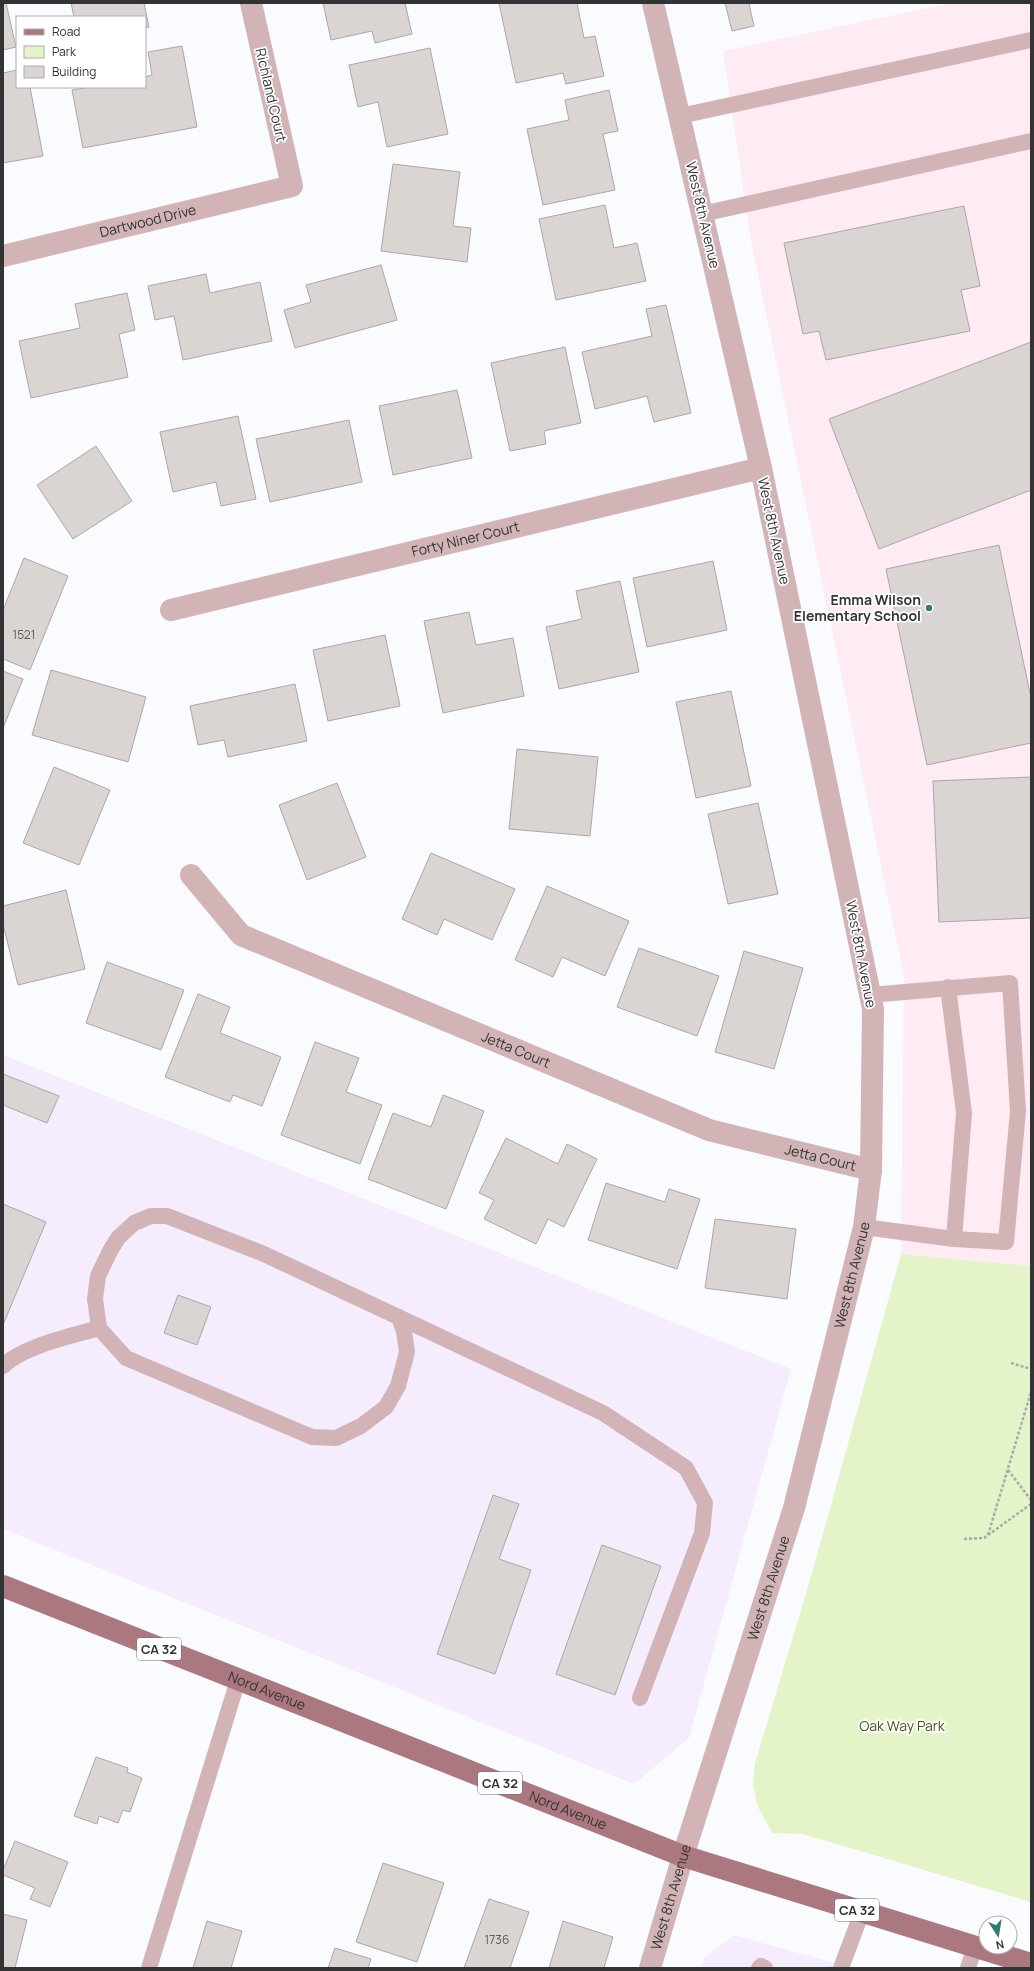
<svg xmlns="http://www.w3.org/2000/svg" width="1034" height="1971" font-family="Manrope,sans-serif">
	<rect width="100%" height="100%" fill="#f9fbff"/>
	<!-- commercial -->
	<path fill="#f5edfe" d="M3 1055 791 1369 689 1738 634 1784 3 1529Z
		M734 1935 852 1968H701L705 1957Z"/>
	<!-- education -->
	<path fill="#ffebf3" d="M952 3H1031V1266L901 1254 904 976 751 241 723 51Z"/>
	<!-- green -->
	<path fill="#e5f4c8" d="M901 1254 1031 1266V1902L803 1834 772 1833 757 1805 753 1784 755 1763 810 1580Z"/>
	<!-- building -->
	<path fill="#dad4d3" stroke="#ada7a6" d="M3 3H6L16 47 3 50Z
		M71 3H144L149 27 145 28V17H74Z
		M323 3H405L412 34 375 43 372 31 331 40Z
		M499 3H577L584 38 595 36 604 76 566 84 563 73 516 83Z
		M725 3H753L749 4 754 26 732 31Z
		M182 46 197 127 83 148 72 90 90 87H145V77L152 75 148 52Z
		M430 48 448 134 387 147 378 102 358 107 349 65Z
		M17 70V87H30L43 156 3 163V73Z
		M609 90 618 131 603 134 615 190 543 205 527 129 569 120 565 100Z
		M393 164 460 172 453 226 471 228 467 262 381 251Z
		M605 205 614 248 637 243 646 281 556 300 539 219Z
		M964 206 980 286 961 290 970 331 826 360 819 331 803 334 784 243Z
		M381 265 397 320 295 348 284 310 311 302 306 285Z
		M206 274 210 293 260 282 272 341 183 360 174 316 155 320 148 286Z
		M127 293 135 330 119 334 128 377 31 398 19 341 80 328 75 304Z
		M666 305 691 413 654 422 647 396 595 409 582 352 652 336 646 309Z
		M1031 342V490L879 549 829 419Z
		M565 347 581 423 544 431 546 444 510 451 491 363Z
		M457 390 472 458 393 475 379 406Z
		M238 416 256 499 221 506 216 482 173 492 160 432Z
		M349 420 362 482 270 502 256 439Z
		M96 446 132 501 73 539 37 485Z
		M999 545 1031 698V743L927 765 886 569Z
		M24 558 68 576 30 670 3 659V610Z
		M713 561 727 630 647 647 633 578Z
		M620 581 639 672 559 689 546 627 582 619 576 591Z
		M469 612 476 645 513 638 524 696 443 713 424 621Z
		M385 635 400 706 328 721 313 650Z
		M51 670 146 697 128 762 32 735Z
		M3 671 23 679 3 728Z
		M295 684 307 741 228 757 224 740 198 745 190 706Z
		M731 691 751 786 696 798 676 702Z
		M517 749 598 757 590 836 509 829Z
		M54 767 110 790 79 865 23 843Z
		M1031 777V918L939 922 933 781Z
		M337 783 366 857 307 880 279 805Z
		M758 803 778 894 728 904 708 814Z
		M431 853 515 889 492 940 444 919 437 935 402 919Z
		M547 886 629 921 605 976 562 957 553 977 515 960Z
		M66 890 85 969 18 985 3 924V906Z
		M639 948 719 976 697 1036 617 1007Z
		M744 951 803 968 774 1069 715 1052Z
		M107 962 184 990 161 1050 86 1023Z
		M198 994 230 1007 220 1033 281 1057 262 1106 233 1095 230 1102 165 1077Z
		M315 1042 359 1058 346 1092 382 1105 360 1164 281 1135Z
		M3 1074 59 1096 47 1123 3 1105Z
		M443 1095 484 1111 446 1209 368 1179 393 1113 431 1127Z
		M506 1138 558 1164 567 1144 597 1159 564 1227 548 1219 536 1244 484 1219 494 1200 479 1193Z
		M606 1183 665 1202 669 1189 700 1199 677 1269 588 1240Z
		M3 1204 46 1222 3 1325Z
		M715 1219 796 1229 787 1299 705 1288Z
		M178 1295 211 1307 197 1345 164 1333Z
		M493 1495 519 1504 499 1559 531 1570 495 1674 437 1654Z
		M602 1545 661 1566 615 1695 556 1674Z
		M96 1757 128 1768 127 1772 142 1778 130 1812 123 1810 118 1823 99 1816 97 1824 74 1816Z
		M15 1841 68 1862 50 1907 30 1899 35 1888 3 1875V1870Z
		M383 1863 444 1883 417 1962 356 1942Z
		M489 1899 529 1912 510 1968H464Z
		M3 1914 27 1920 15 1968H3Z
		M207 1921 242 1931 231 1968H193Z
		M563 1921 613 1937 604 1968H549Z
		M335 1948 371 1959 368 1968H328Z"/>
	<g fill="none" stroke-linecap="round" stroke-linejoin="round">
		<!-- path -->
		<path stroke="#a8aaad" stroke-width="2.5" stroke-dasharray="3 2" stroke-linecap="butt" d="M1011 1363 1031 1369
			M1008 1470 1031 1500
			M988 1535 1031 1392
			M964 1539 984 1538 1031 1504"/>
		<!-- service -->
		<path stroke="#d2b4b7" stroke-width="16" d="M680 116 1031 40
			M702 214 1031 141
			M948 987 964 1113 954 1239
			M864 1227 954 1239 1006 1242 1018 1111 1010 983 870 995
			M399 1317 404 1331 407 1352 398 1386 386 1407 361 1426 336 1438 312 1437 126 1358 99 1328 95 1299 98 1276 110 1251 118 1238 134 1223 151 1216H167L264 1254 603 1413 686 1468 705 1503 702 1533 640 1698
			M3 1366C23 1346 72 1336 99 1328
			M149 1968 238 1680
			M759 1968 761 1966 765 1968
			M841 1968 862 1912
			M968 1968 975 1946"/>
		<!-- minor -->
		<g stroke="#d2b4b7" stroke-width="22">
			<path id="s1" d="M3 256 292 186 251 3"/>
			<path id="s2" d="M171 610 761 468"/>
			<path id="s3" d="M191 875 241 935 709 1130 871 1170"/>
		</g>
		<!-- tertiary -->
		<path stroke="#d2b4b7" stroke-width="22" id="s4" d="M650 1968 683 1856 794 1508 864 1227 871 1170 873 1009 761 468 653 3"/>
		<!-- primary -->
		<path stroke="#ac787f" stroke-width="22" id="s5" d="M3 1586 683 1856 1031 1964"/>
	</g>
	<!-- markers -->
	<circle fill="#327a73" stroke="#fff" stroke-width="1.5" cx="929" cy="608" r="4"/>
	<g text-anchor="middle" stroke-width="3.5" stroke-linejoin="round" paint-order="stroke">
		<!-- number labels -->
		<g font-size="12" fill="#5c5b5c">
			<text x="24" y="639">1521</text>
			<text x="497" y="1944">1736</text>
		</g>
		<!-- shield labels -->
		<g fill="#fff" stroke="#707072" stroke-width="1">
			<rect x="137" y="1638" width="44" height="22" rx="3"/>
			<rect x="478" y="1772" width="44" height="22" rx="3"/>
			<rect x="835" y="1899" width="44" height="22" rx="3"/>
		</g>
		<g font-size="13" font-weight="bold" fill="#323335">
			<text x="159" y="1654">CA 32</text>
			<text x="500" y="1788">CA 32</text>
			<text x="857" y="1915">CA 32</text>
		</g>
		<!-- street labels -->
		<g font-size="14" fill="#323335" stroke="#fff">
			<text transform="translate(271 95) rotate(77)" y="5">Richland Court</text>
			<text transform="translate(703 215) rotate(77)" y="5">West 8th Avenue</text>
			<text dy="5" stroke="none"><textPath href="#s1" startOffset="149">Dartwood Drive</textPath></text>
			<text transform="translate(774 531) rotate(78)" y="5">West 8th Avenue</text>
			<text dy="5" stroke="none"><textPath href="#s2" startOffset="303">Forty Niner Court</textPath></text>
			<text transform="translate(861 954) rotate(79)" y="5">West 8th Avenue</text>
			<text dy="5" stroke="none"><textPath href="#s3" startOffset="376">Jetta Court</textPath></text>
			<text dy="5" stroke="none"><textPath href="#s3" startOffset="700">Jetta Court</textPath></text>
			<text dy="5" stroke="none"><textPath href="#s4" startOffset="722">West 8th Avenue</textPath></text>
			<text dy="5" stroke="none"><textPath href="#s4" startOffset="398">West 8th Avenue</textPath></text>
			<text dy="5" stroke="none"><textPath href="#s5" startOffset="284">Nord Avenue</textPath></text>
			<text dy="5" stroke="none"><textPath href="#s5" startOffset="608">Nord Avenue</textPath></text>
			<text dy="5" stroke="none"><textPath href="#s4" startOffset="74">West 8th Avenue</textPath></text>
		</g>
		<!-- poi labels -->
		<g font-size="14" font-weight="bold" fill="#323335" stroke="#fff" text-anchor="end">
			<text x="921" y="605">Emma Wilson<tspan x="921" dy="16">Elementary School</tspan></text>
		</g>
		<!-- park labels -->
		<g font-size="14" fill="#46561b" stroke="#fff">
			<text x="902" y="1731">Oak Way Park</text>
		</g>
	</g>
	<!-- border -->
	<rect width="1034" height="1971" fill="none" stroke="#323335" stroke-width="8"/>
	<!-- legend -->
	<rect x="16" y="16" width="130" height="72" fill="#ffffff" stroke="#adadae"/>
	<rect x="24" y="29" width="20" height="6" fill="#ac787f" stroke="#adadae"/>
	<text x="52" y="36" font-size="12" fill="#323335">Road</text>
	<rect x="24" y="46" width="20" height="12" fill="#e5f4c8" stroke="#adadae"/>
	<text x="52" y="56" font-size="12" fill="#323335">Park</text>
	<rect x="24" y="66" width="20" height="12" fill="#dad4d3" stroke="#adadae"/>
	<text x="52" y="76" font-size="12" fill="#323335">Building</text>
	<!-- north arrow -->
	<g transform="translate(998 1935) rotate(168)"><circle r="19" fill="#ffffff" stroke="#adadae"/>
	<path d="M0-3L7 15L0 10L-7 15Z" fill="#327a73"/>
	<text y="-6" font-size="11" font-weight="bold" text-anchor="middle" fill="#323335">N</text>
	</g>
</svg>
